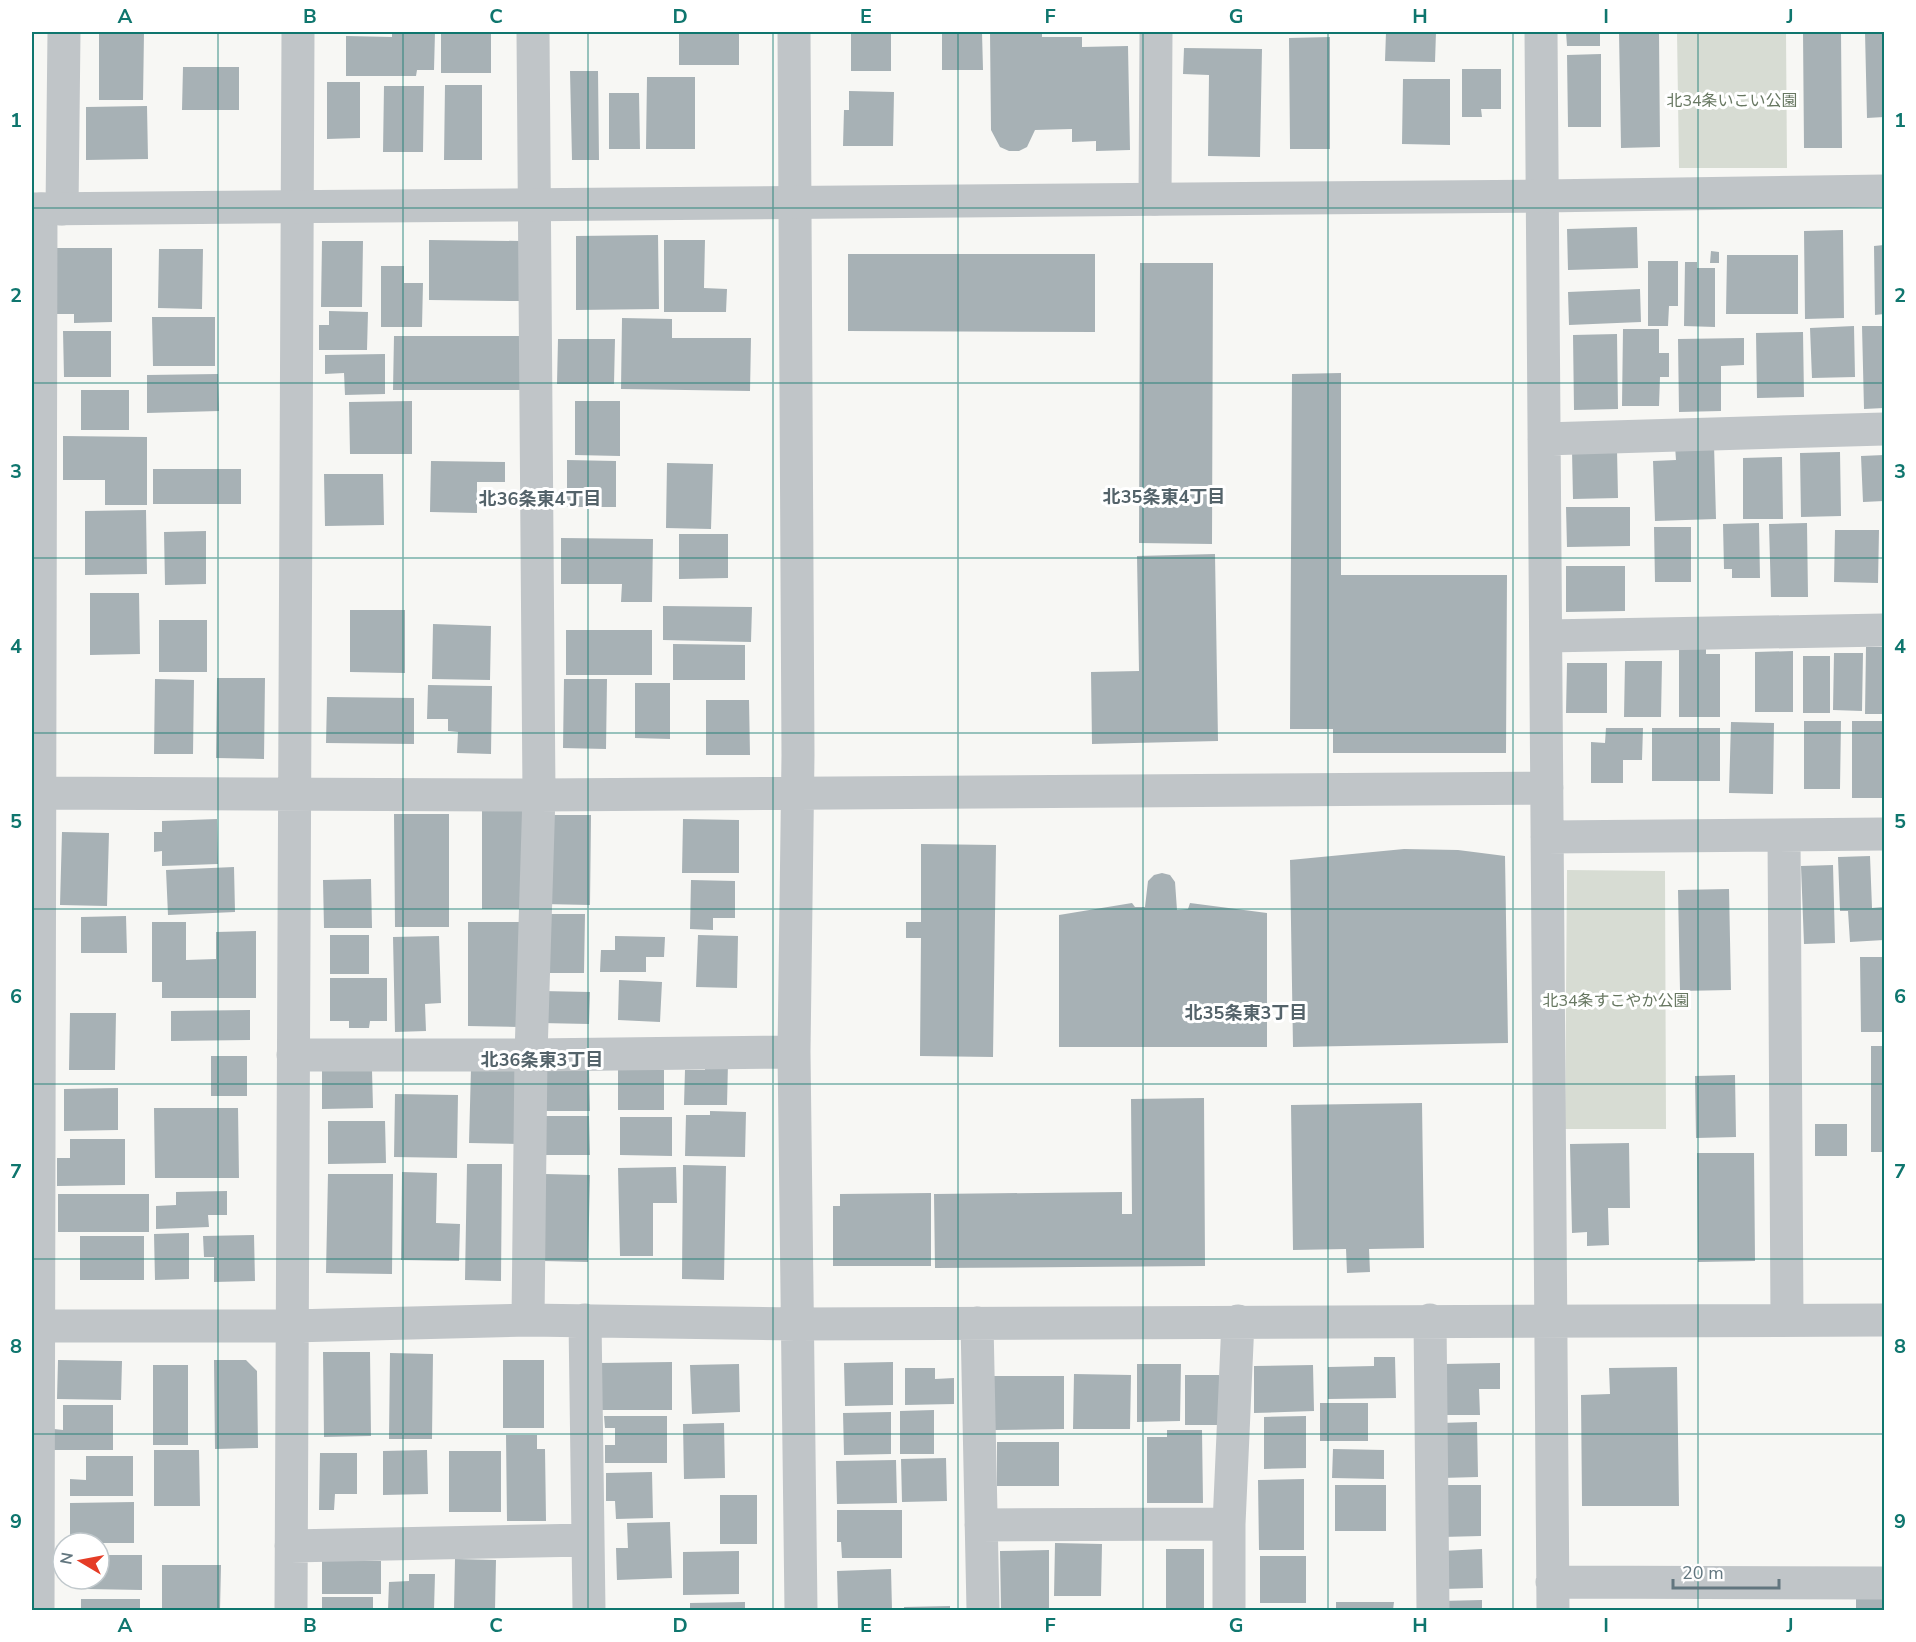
<svg xmlns="http://www.w3.org/2000/svg" width="1916" height="1642" font-family="'Nunito Sans','Noto Sans JP',sans-serif">
	<rect width="100%" height="100%" fill="#f7f7f4"/>
	<!-- green -->
	<path fill="#d7dcd3" d="M1677 32H1786L1787 168H1679Z
		M1567 870 1665 871 1666 1129H1565Z"/>
	<!-- building -->
	<path fill="#a7b1b5" d="M99 32H144L143 100H99Z
		M392 32H435L434 70H417L416 76H346V36L392 37Z
		M441 32H491V73H441Z
		M679 32H739V65H679Z
		M851 32H891V71H851Z
		M942 32H982L983 70H942Z
		M990 32H1042V37H1082V47L1128 46 1130 150 1096 151V141L1072 142V129L1035 130 1027 147 1019 151H1009L1000 147 991 130Z
		M1386 32H1436L1435 62 1385 61Z
		M1443 32H1462V34H1443Z
		M1566 32H1600V46H1567Z
		M1619 32H1659L1660 147 1621 148Z
		M1803 32H1841L1842 148H1804Z
		M1865 32H1884V117L1867 118Z
		M1330 37V149H1290L1289 38Z
		M1184 48 1262 49 1260 157 1208 156 1209 75 1183 74Z
		M1601 54V127H1568L1567 55Z
		M183 67H239V110H182Z
		M1462 69H1501V109H1481L1482 117H1462Z
		M570 71H598L599 160H572Z
		M647 77H695V149H646Z
		M1403 79H1450V145L1402 144Z
		M327 82H360V138L327 139Z
		M32 84H34V150H32Z
		M445 85H482V160H444Z
		M384 86H424L423 152H383Z
		M849 91 894 92 893 146H843L844 110H849Z
		M609 93H639L640 149H609Z
		M147 106 148 159 86 160V107Z
		M1637 227 1638 268 1568 270 1567 229Z
		M1843 230 1844 318 1805 319 1804 231Z
		M658 235 659 309 576 310V236Z
		M429 240 520 241 519 301 429 300Z
		M664 240H705L704 288 727 289 726 312H664Z
		M322 241H363L362 307H321Z
		M1884 245V314L1875 315 1874 246Z
		M55 248H112V322L74 323V314H55Z
		M159 249H203L202 309 158 308Z
		M1711 251 1719 252V263H1710Z
		M848 254H1095V332L848 331Z
		M1727 255H1798V314H1726Z
		M1648 261H1678V306H1669L1668 326H1648Z
		M1685 262H1697V268H1715V327L1684 326Z
		M1140 263H1213L1212 544 1139 543Z
		M381 266H404V283H423L422 327H381Z
		M1640 289 1641 322 1569 325 1568 292Z
		M329 311 368 312 367 350H319V325H329Z
		M152 317H215V366H153Z
		M622 318 672 319V338H751L750 391 621 389Z
		M1854 326 1855 377 1812 378 1810 328Z
		M1862 326H1884V408L1864 409Z
		M1623 329H1659V353H1669V377H1660L1659 406H1622Z
		M63 331H111V377H64Z
		M1803 332 1804 397 1757 398 1756 333Z
		M1617 334 1618 409 1574 410 1573 335Z
		M394 336H522V390H393Z
		M1744 338V365L1721 366V411L1679 412 1678 339Z
		M558 339H615L614 384H557Z
		M385 354V394L345 395 344 373 325 374V355Z
		M1341 373V575H1507L1506 753H1333V729H1290L1292 374Z
		M218 374 219 411 147 413V375Z
		M81 390H129V430H81Z
		M412 401V454H350L349 402Z
		M575 401H620V456L575 455Z
		M63 436 147 437V505H105V480H63Z
		M1714 444 1716 519 1655 521 1653 461 1676 460 1675 446Z
		M1617 449 1618 498 1573 499 1572 450Z
		M1840 452 1841 516 1801 517 1800 453Z
		M1884 455V501L1863 502 1861 456Z
		M1782 457 1783 519H1743V458Z
		M567 460 616 461V507H567Z
		M431 461 505 462V482H477V513L430 512Z
		M667 463 713 464 711 529 666 528Z
		M153 469H241V504H153Z
		M324 474H383L384 525 325 526Z
		M1566 507H1630V546L1567 547Z
		M146 510 147 574 85 575V511Z
		M1759 523 1760 578H1732V569H1724L1723 524Z
		M1807 523 1808 597H1771L1769 524Z
		M1654 527H1691V582H1655Z
		M1835 530H1879L1878 583 1834 582Z
		M206 531V584L165 585 164 532Z
		M679 534H728V578L679 579Z
		M561 538 653 539 652 602H621L622 584H561Z
		M1215 554 1218 741 1092 744 1091 672 1139 671 1137 556Z
		M1566 566H1625V611L1566 612Z
		M90 593H139L140 654 90 655Z
		M663 606 752 607 751 642 663 640Z
		M350 610H405V673L350 672Z
		M159 620H207V672H159Z
		M433 624 491 626 490 680 432 679Z
		M566 630H652V675H566Z
		M673 644 745 645V680H673Z
		M1679 644H1706V654H1720V717H1679Z
		M1866 647H1884V714H1865Z
		M1793 651V712H1755V652Z
		M1834 653H1863L1862 711 1833 710Z
		M1803 656H1830V713H1803Z
		M1625 661H1662L1661 717H1624Z
		M1567 663H1607V713H1566Z
		M217 678H265L264 759 216 758Z
		M155 679 194 680 193 754H154Z
		M564 679H607L606 749 563 748Z
		M635 683H670V739L635 738Z
		M428 685 492 686 491 754 457 753 458 732 448 731V719H427Z
		M327 697 414 698V744L326 743Z
		M706 700H749L750 755H706Z
		M1804 721H1841L1840 789H1804Z
		M1852 721H1884V798H1852Z
		M1731 722 1774 723 1773 794 1729 793Z
		M1606 728H1643L1642 760H1623V783H1591V742L1605 743Z
		M1652 728H1720V781H1652Z
		M482 811H524V909H482Z
		M394 814H449V927H395Z
		M545 815H591L590 905 543 904Z
		M217 819 218 864 162 866V851L154 852V832H162V821Z
		M683 819 739 820V873H682Z
		M62 832 109 833 107 906 60 905Z
		M921 844 996 845 993 1057 920 1056 921 938H906V922H921Z
		M1404 849 1458 850 1505 856 1508 1043 1293 1047 1290 860Z
		M1870 856 1872 908 1884 907V940L1850 942 1848 911H1840L1838 857Z
		M1833 865 1835 943 1804 944 1801 866Z
		M234 867 235 912 168 915 166 870Z
		M1162 873 1170 875 1175 882 1177 910 1188 909 1190 903 1267 913V1047H1059V915L1132 903 1135 907H1145L1148 881 1154 875Z
		M371 879 372 928H324L323 880Z
		M691 880 735 881V918H713V930L690 929Z
		M1729 889 1731 990 1680 991 1678 890Z
		M544 914H585L584 973H544Z
		M126 916 127 953H81V917Z
		M152 922H186V960L216 959V932L256 931V998H162V982H152Z
		M468 922H520L519 1027 468 1026Z
		M330 935H369V974H330Z
		M698 935 738 936 737 988 696 987Z
		M439 936 441 1003 425 1004 426 1031 395 1032 393 937Z
		M615 936 665 937 664 957H646V972H600L601 950H615Z
		M1860 957H1884V1032H1861Z
		M330 978H387V1021H370L369 1028H349V1021H330Z
		M619 980 662 982 660 1022 618 1020Z
		M542 991 590 992 589 1024 541 1023Z
		M250 1010V1040L171 1041V1011Z
		M70 1013H116L115 1070H69Z
		M1871 1046H1884V1152H1871Z
		M211 1056H247V1096H211Z
		M705 1063H728L727 1105H684L685 1070H705Z
		M471 1068 519 1069 518 1144 469 1143Z
		M589 1068 590 1111H539V1069Z
		M372 1070 373 1108 322 1109V1071Z
		M618 1070H664V1110H618Z
		M1735 1075 1736 1137 1696 1138 1695 1076Z
		M118 1088V1130L64 1131V1089Z
		M395 1094 458 1095 457 1158 394 1157Z
		M1204 1098 1205 1266 935 1268 934 1194 1122 1192V1214H1132L1131 1099Z
		M1422 1103 1424 1248 1369 1249 1370 1272 1347 1273 1346 1249 1293 1250 1291 1105Z
		M154 1108H238L239 1178H155Z
		M710 1111 746 1112 745 1157 685 1156 686 1115H710Z
		M542 1116H589L590 1155H542Z
		M620 1117H672V1156L620 1155Z
		M328 1121H385L386 1163 328 1164Z
		M1815 1124H1847V1156H1815Z
		M70 1139H125V1185L57 1186V1158H70Z
		M1629 1143 1630 1208H1608L1609 1245 1587 1246V1232L1572 1233 1570 1144Z
		M1697 1153H1754L1755 1261 1698 1262Z
		M467 1164H502L501 1281 465 1280Z
		M683 1165 726 1166 724 1280 682 1279Z
		M676 1167 677 1203H653V1256H620L618 1168Z
		M402 1172 437 1173 436 1223 460 1224 459 1261 401 1260Z
		M328 1174H393L392 1274 326 1273Z
		M545 1174 590 1175 588 1262 543 1261Z
		M227 1191V1215H208L209 1227 156 1229V1206L176 1205V1192Z
		M931 1193V1266H833V1206H840V1194Z
		M58 1194H149V1232H58Z
		M189 1233V1279L155 1280 154 1234Z
		M254 1235 255 1281 214 1282V1257H204L203 1236Z
		M80 1236H144V1280H80Z
		M323 1352H370L371 1436 324 1437Z
		M390 1353 433 1354 432 1439H389Z
		M1374 1357H1395L1396 1398 1328 1399V1367L1374 1366Z
		M58 1360 122 1361 121 1400 57 1399Z
		M214 1360H246L257 1371 258 1448 215 1449Z
		M503 1360H544V1428H503Z
		M672 1362V1410H600V1363Z
		M893 1362V1405L845 1406 844 1363Z
		M1500 1363V1389H1479L1480 1415H1444L1443 1364Z
		M739 1364 740 1412 692 1414 690 1365Z
		M1137 1364H1181L1180 1421 1137 1422Z
		M153 1365H188V1445H153Z
		M1313 1365 1314 1411 1254 1413V1366Z
		M1677 1367 1679 1506H1582L1581 1395 1610 1394 1609 1368Z
		M905 1368H935V1379L954 1378V1404L905 1405Z
		M1074 1374 1131 1375 1130 1429H1073Z
		M1185 1375H1219V1425H1185Z
		M993 1376H1064V1429L994 1430Z
		M1320 1403H1368V1441H1320Z
		M63 1405H113V1450H54V1429L63 1430Z
		M934 1410V1454H900V1411Z
		M891 1412V1454L844 1455 843 1413Z
		M604 1416H667V1463H605V1445H615V1428H605Z
		M1306 1416V1468L1264 1469V1417Z
		M1477 1422 1478 1477 1441 1478 1440 1423Z
		M724 1423 725 1478 684 1479 683 1424Z
		M1167 1430H1202L1203 1503H1147V1437H1167Z
		M506 1435H537V1449H545L546 1521H507Z
		M997 1442H1059V1486H997Z
		M1333 1449 1384 1450V1479L1332 1478Z
		M154 1450H199L200 1506H154Z
		M427 1450 428 1494 383 1495V1451Z
		M449 1451H501V1512H449Z
		M320 1453H357V1494H335L334 1510H319Z
		M86 1456H133V1496H70V1479L86 1480Z
		M946 1458 947 1501 902 1502 901 1459Z
		M896 1460 897 1503 837 1504 836 1461Z
		M652 1472 653 1518 616 1519 615 1501H606V1473Z
		M1304 1479V1550H1259L1258 1480Z
		M1335 1485H1386V1531H1335Z
		M1442 1485H1481V1536L1442 1537Z
		M720 1495H757V1544H720Z
		M134 1502V1543H70V1503Z
		M837 1510H902V1558H842L841 1542H837Z
		M670 1522 672 1578 617 1580 616 1548H628L627 1523Z
		M1055 1543 1102 1544 1101 1596H1054Z
		M1166 1549H1204V1608H1166Z
		M1482 1549 1483 1588 1443 1589 1442 1551Z
		M1049 1550V1608H1001L1000 1551Z
		M739 1551V1594L683 1595V1552Z
		M99 1555H142V1590L86 1589 87 1579H99Z
		M1260 1556H1306V1603H1260Z
		M455 1559 496 1560 495 1610H454Z
		M322 1561H381V1594H322Z
		M162 1565H221L220 1610H162Z
		M891 1569 892 1610H838L837 1571Z
		M409 1574H435L434 1610H388L389 1582 409 1581Z
		M1856 1595H1884V1610H1856Z
		M322 1597H373V1610H322Z
		M81 1599H140V1610H81Z
		M1482 1600V1610H1441V1601Z
		M745 1602V1610H690V1603Z
		M1336 1602H1394L1393 1610H1336Z
		M950 1606V1610H904V1607Z"/>
	<g fill="none" stroke-linecap="round" stroke-linejoin="round">
		<!-- minor -->
		<path stroke="#c0c5c8" stroke-width="33" d="M794 32 798 755 794 1052 801 1610
			M1541 32 1553 1610
			M1155 199 1156 32
			M62 209 64 32
			M1544 439 1884 429
			M1546 636 1884 630
			M32 793 539 795 1547 788
			M1784 835 1787 1320
			M1547 837 1884 834
			M293 1055H531L794 1052
			M528 1320 531 1055 539 795 533 32
			M585 1320 589 1610
			M1430 1320 1433 1610
			M977 1323 983 1610
			M32 1326H292L528 1320 796 1324 1884 1320
			M981 1525 1229 1524
			M291 1546 588 1540
			M1552 1582 1884 1583
			M38 1610 41 209
			M291 1610 298 32
			M1229 1610V1524L1238 1321"/>
		<!-- tertiary -->
		<path stroke="#c0c5c8" stroke-width="33" d="M32 209 1542 196 1884 191"/>
	</g>
	<!-- grid -->
	<path fill="none" stroke="#0f766e" stroke-width="1.5" stroke-opacity="0.55" d="M218 32V1610M403 32V1610M588 32V1610M773 32V1610M958 32V1610M1143 32V1610M1328 32V1610M1513 32V1610M1698 32V1610M32 208H1884M32 383H1884M32 558H1884M32 733H1884M32 909H1884M32 1084H1884M32 1259H1884M32 1434H1884"/>
	<g text-anchor="middle" stroke-width="6" stroke-linejoin="round" paint-order="stroke">
		<!-- park labels -->
		<g font-size="16" fill="#677761" stroke="#fff">
			<text x="1732" y="106">北34条いこい公園</text>
			<text x="1616" y="1006">北34条すこやか公園</text>
		</g>
		<!-- neighbourhood labels -->
		<g font-size="18" font-weight="bold" fill="#54636a" stroke="#fff">
			<text x="1164" y="503">北35条東4丁目</text>
			<text x="540" y="505">北36条東4丁目</text>
			<text x="1246" y="1019">北35条東3丁目</text>
			<text x="542" y="1066">北36条東3丁目</text>
		</g>
	</g>
	<!-- border -->
	<rect width="1916" height="1642" fill="none" stroke="#ffffff" stroke-width="66"/>
	<!-- north arrow -->
	<g transform="translate(81 1561) rotate(280)"><circle r="28" fill="#ffffff" stroke="#c0c8cc" stroke-width="1.5"/>
	<path d="M0-4.5L10 22L0 15L-10 22Z" fill="#e53c26"/>
	<text y="-9" font-size="16" font-weight="bold" text-anchor="middle" fill="#62767f">N</text>
	</g>
	<!-- scale -->
	<path d="M1673 1579v9h106v-9" fill="none" stroke="#62767f" stroke-width="3"/>
	<text x="1682" y="1579" font-size="18" fill="#62767f" stroke="#ffffff" stroke-width="4.5" paint-order="stroke">20 m</text>
	<rect x="33" y="33" width="1850" height="1576" fill="none" stroke="#0f766e" stroke-width="2"/>
	<g font-size="20" text-anchor="middle" font-weight="bold" fill="#0f766e">
		<text x="125" y="23">A</text>
		<text x="310" y="23">B</text>
		<text x="496" y="23">C</text>
		<text x="680" y="23">D</text>
		<text x="866" y="23">E</text>
		<text x="1050" y="23">F</text>
		<text x="1236" y="23">G</text>
		<text x="1420" y="23">H</text>
		<text x="1606" y="23">I</text>
		<text x="1790" y="23">J</text>
		<text x="16" y="127">1</text>
		<text x="1900" y="127">1</text>
		<text x="16" y="302">2</text>
		<text x="1900" y="302">2</text>
		<text x="16" y="478">3</text>
		<text x="1900" y="478">3</text>
		<text x="16" y="653">4</text>
		<text x="1900" y="653">4</text>
		<text x="16" y="828">5</text>
		<text x="1900" y="828">5</text>
		<text x="16" y="1003">6</text>
		<text x="1900" y="1003">6</text>
		<text x="16" y="1178">7</text>
		<text x="1900" y="1178">7</text>
		<text x="16" y="1353">8</text>
		<text x="1900" y="1353">8</text>
		<text x="16" y="1528">9</text>
		<text x="1900" y="1528">9</text>
		<text x="125" y="1632">A</text>
		<text x="310" y="1632">B</text>
		<text x="496" y="1632">C</text>
		<text x="680" y="1632">D</text>
		<text x="866" y="1632">E</text>
		<text x="1050" y="1632">F</text>
		<text x="1236" y="1632">G</text>
		<text x="1420" y="1632">H</text>
		<text x="1606" y="1632">I</text>
		<text x="1790" y="1632">J</text>
	</g>
</svg>
